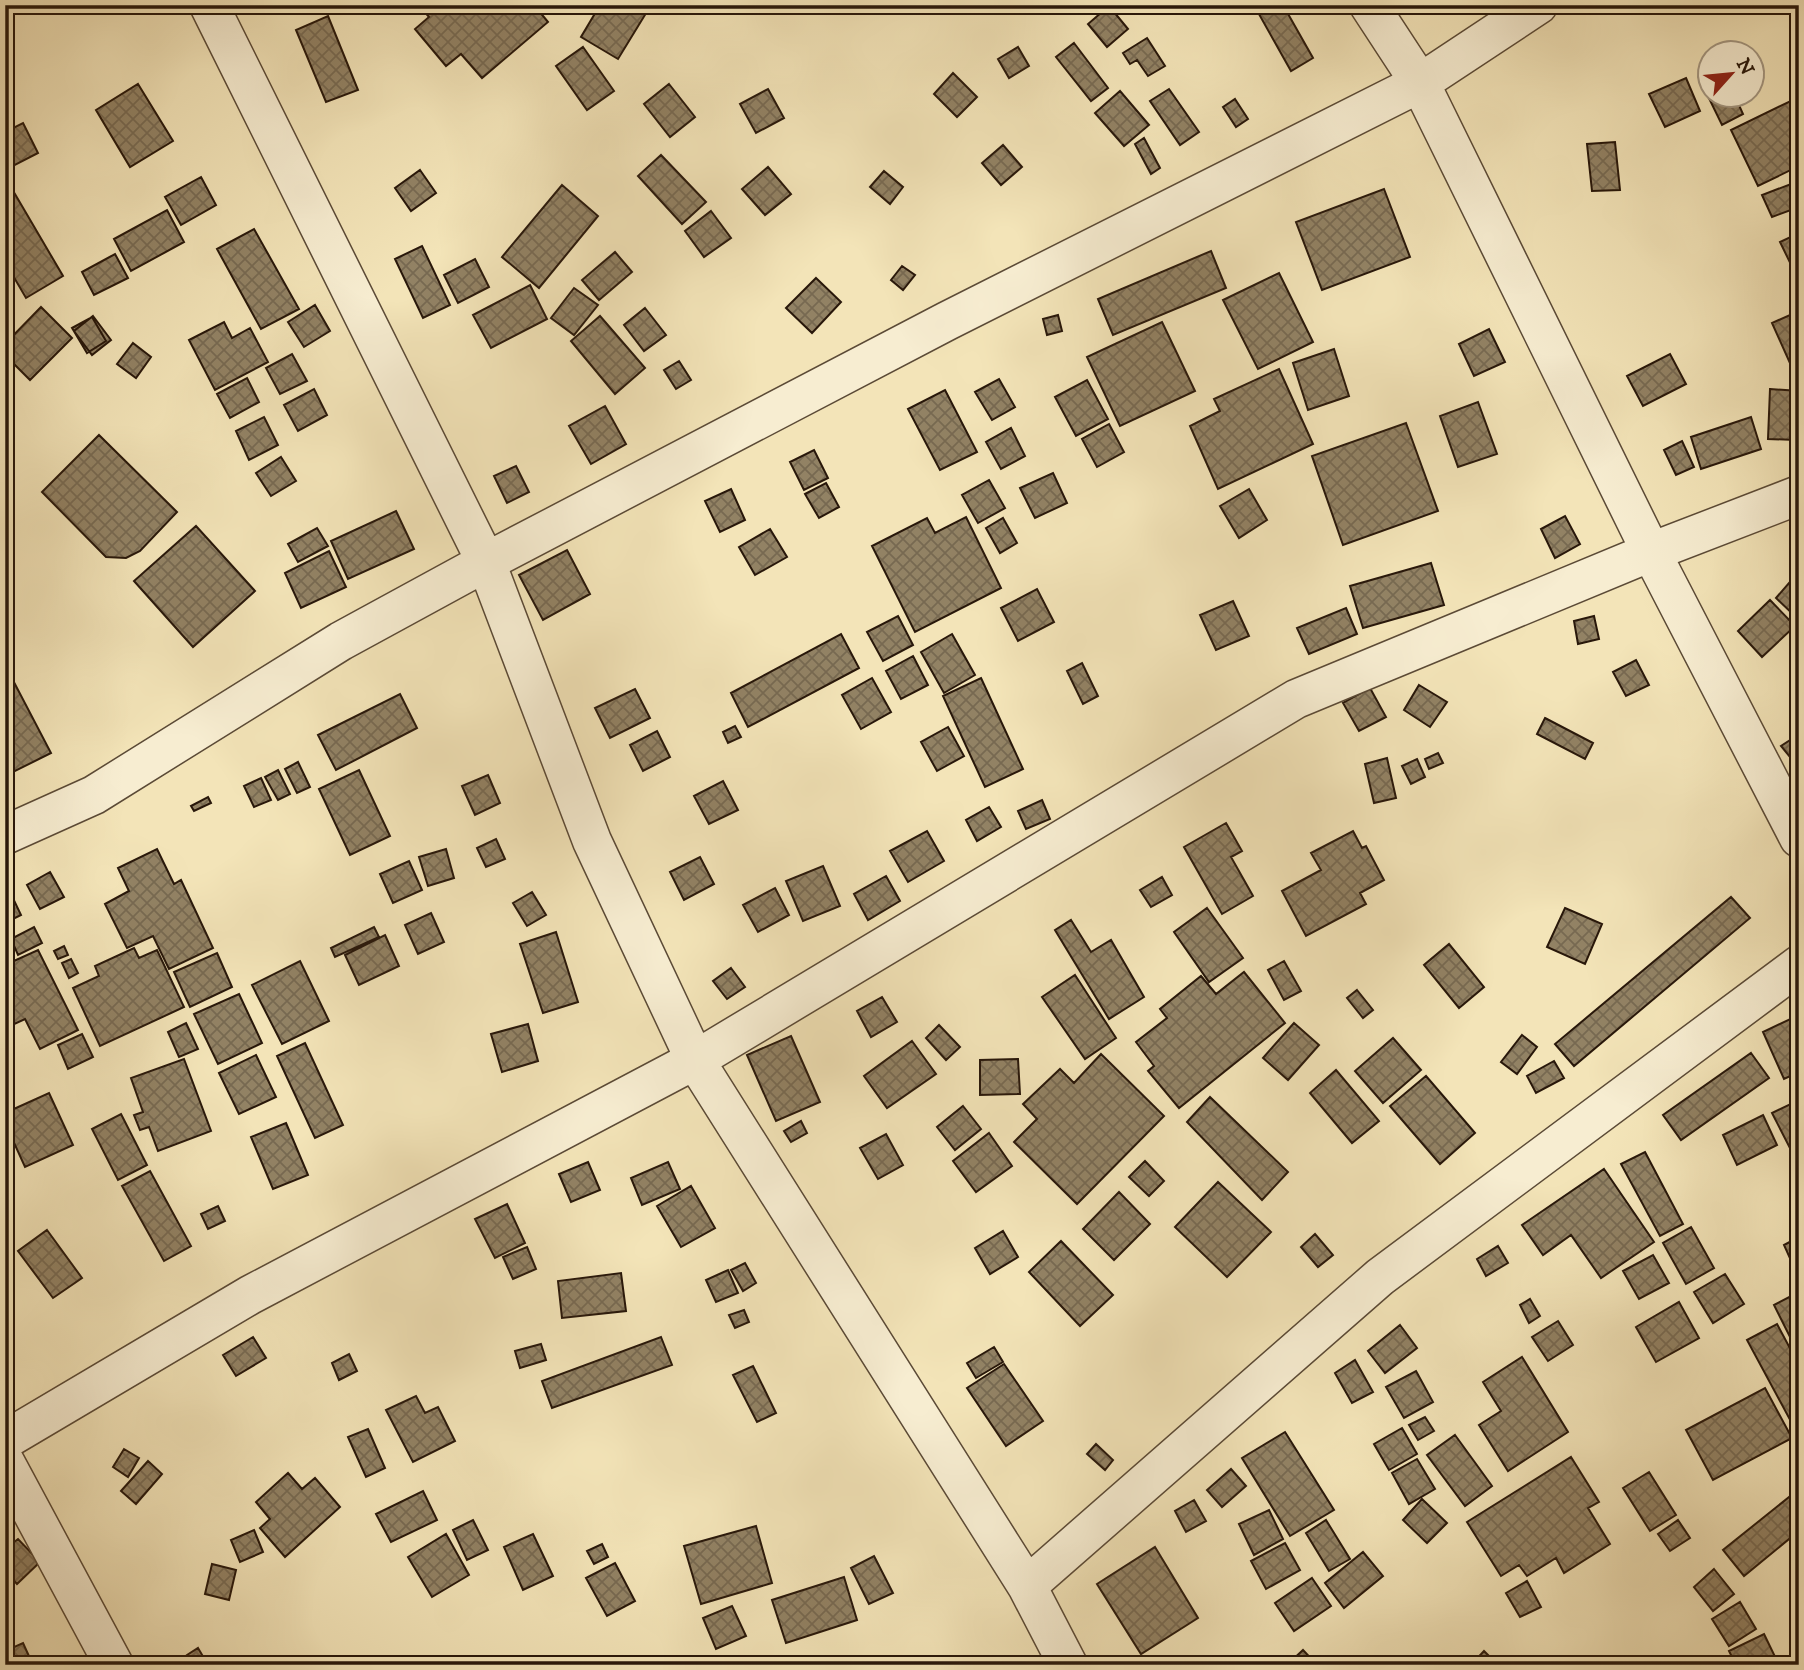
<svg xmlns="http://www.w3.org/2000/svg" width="1804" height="1670" font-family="'IM FELL DW Pica',serif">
	<defs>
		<pattern id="building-cross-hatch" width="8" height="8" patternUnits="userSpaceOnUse" patternTransform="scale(1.75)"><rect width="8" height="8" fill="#928264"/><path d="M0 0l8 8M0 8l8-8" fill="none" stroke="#776951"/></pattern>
	</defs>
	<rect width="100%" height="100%" fill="#f3e4b8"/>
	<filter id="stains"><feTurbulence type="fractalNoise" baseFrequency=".00286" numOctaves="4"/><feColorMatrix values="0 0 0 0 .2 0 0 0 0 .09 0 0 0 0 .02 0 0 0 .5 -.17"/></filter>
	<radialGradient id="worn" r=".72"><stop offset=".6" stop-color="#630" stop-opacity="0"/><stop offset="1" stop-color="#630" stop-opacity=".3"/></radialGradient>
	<!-- building -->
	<path fill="url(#building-cross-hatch)" stroke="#28170a" stroke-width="2" d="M419 5H534L548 22 482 78 461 54 446 66 415 29 429 17Z
		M600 5H651L618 59 581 37Z
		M1259 5H1283L1313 58 1291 71 1255 7Z
		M1799 5V15L1792 18 1785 6Z
		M1109 6 1128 29 1107 47 1088 24Z
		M328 16 358 90 326 102 296 30Z
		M1147 38 1165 66 1148 76 1137 60 1130 64 1123 53Z
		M1074 43 1108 88 1091 101 1056 57Z
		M583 47 614 91 587 110 556 66Z
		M1018 47 1029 66 1009 78 998 59Z
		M953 73 977 97 957 117 934 94Z
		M1686 78 1700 111 1665 127 1649 94Z
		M1710 83V94H1734L1743 114 1722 125 1703 86Z
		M138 84 173 141 130 167 96 110Z
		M669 84 695 117 670 137 644 104Z
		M768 89 784 118 756 133 740 104Z
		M1169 89 1199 132 1180 145 1150 101Z
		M1120 91 1149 125 1124 146 1095 113Z
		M1799 97V166L1758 186 1731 130Z
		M1235 99 1248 119 1236 127 1223 107Z
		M23 123 38 153 11 167 5 154V132Z
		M1144 138 1160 168 1151 174 1135 144Z
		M1615 142 1620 190 1592 191 1587 144Z
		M1003 145 1022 167 1001 185 982 163Z
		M661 155 706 202 682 224 638 176Z
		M768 167 791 194 765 215 742 189Z
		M420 170 436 193 411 211 395 188Z
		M884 171 903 187 890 204 870 187Z
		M5 177 63 276 26 298 5 262Z
		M201 177 216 205 181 225 165 197Z
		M1799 181V207L1772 217 1762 195Z
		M562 185 598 216 539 288 502 257Z
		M1384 189 1410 257 1322 290 1296 222Z
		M167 210 184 242 131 271 114 239Z
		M711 211 731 238 704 257 685 231Z
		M254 229 299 309 261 329 217 249Z
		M1799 233V281L1780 242Z
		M422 246 450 305 423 318 395 259Z
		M1211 251 1226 288 1113 335 1098 299Z
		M615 252 632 272 599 300 582 280Z
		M115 254 128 278 94 295 82 272Z
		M475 259 489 287 458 303 444 275Z
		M902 266 915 275 903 290 891 280Z
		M1279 273 1313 342 1258 369 1223 300Z
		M816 278 841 302 812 333 786 308Z
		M530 285 547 319 491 348 473 315Z
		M574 288 598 305 574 335 551 318Z
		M315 305 330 331 304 347 288 322Z
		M41 307 72 338 30 380 5 355V344Z
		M645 308 666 335 644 351 624 325Z
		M1799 311V371L1794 372 1772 323Z
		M1058 315 1062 331 1047 335 1043 319Z
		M93 316 111 340 92 355 74 331Z
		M600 316 645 368 615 394 571 341Z
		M92 317 106 341 87 353 72 328Z
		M224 322 232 338 250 328 268 362 215 390 189 340Z
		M1162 322 1195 391 1120 426 1087 357Z
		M1489 329 1505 362 1474 376 1459 344Z
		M133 343 151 357 136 378 117 364Z
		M1334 349 1349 396 1308 410 1293 363Z
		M292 354 307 381 280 394 266 368Z
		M1670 354 1686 384 1643 406 1627 376Z
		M679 361 691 380 676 389 664 370Z
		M1279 369 1313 444 1218 489 1190 426 1220 411 1214 399Z
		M5 371 13 377 5 387Z
		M247 378 259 402 230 418 217 394Z
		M999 379 1015 407 992 420 975 392Z
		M1087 380 1108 419 1076 436 1055 397Z
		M314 389 327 415 298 431 284 405Z
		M1770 389 1799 391V413H1796L1795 440 1768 439Z
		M945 390 977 452 940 470 908 409Z
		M1478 402 1497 454 1458 467 1440 416Z
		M605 406 626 444 591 464 569 426Z
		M264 417 278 445 249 460 236 431Z
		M1751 417 1761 449 1701 469 1691 437Z
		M1406 423 1438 511 1343 545 1312 456Z
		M1109 424 1124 452 1097 467 1082 439Z
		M1011 428 1025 456 1001 469 986 442Z
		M99 435 177 512 140 551 126 558 106 557 42 492Z
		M1682 441 1694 467 1676 475 1664 450Z
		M814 450 828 478 804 490 790 462Z
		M281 457 296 481 271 496 256 473Z
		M516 466 529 492 507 503 494 476Z
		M1053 473 1067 503 1035 518 1020 488Z
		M989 480 1005 508 978 523 962 495Z
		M826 483 839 507 819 518 805 494Z
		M731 489 745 520 720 532 705 501Z
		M1249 489 1267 520 1239 538 1220 506Z
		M396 511 414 549 348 579 331 541Z
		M1565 516 1580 544 1555 558 1541 529Z
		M966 517 1001 588 915 632 872 546 927 518 935 533Z
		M1003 518 1017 543 1000 553 986 528Z
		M196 526 255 591 193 647 134 581Z
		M317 528 328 546 298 562 288 544Z
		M770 529 787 557 755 575 739 547Z
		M567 550 590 594 543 620 519 575Z
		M329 551 346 587 301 608 285 573Z
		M1431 563 1444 605 1363 628 1350 586Z
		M1795 576 1799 579V614L1796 617 1776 598Z
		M1037 589 1054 622 1018 641 1001 608Z
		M1770 600 1795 626 1762 657 1738 631Z
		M1233 601 1249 636 1216 650 1200 615Z
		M1346 608 1357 634 1309 654 1297 628Z
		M898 616 913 645 883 661 867 632Z
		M1594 616 1599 639 1578 644 1574 621Z
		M841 634 859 668 748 727 731 693Z
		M952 634 975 675 944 693 921 652Z
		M913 656 928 685 901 699 886 671Z
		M1636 660 1649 685 1626 696 1613 672Z
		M1082 663 1098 696 1083 704 1067 671Z
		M5 665 51 753 5 776Z
		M872 678 891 712 861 729 842 695Z
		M981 678 1023 769 985 787 943 696Z
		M1419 685 1447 702 1430 727 1404 710Z
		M1370 688 1386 717 1359 731 1343 703Z
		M635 689 650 718 610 738 595 708Z
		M400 694 417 728 336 770 318 735Z
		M1545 718 1593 743 1585 759 1537 734Z
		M735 726 741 737 728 743 723 732Z
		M948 727 964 756 937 771 921 742Z
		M657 731 670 757 643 771 630 745Z
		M1798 735H1799V768L1781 746Z
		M1438 753 1443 763 1429 769 1425 759Z
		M1387 758 1396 798 1374 803 1365 764Z
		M1417 759 1425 777 1411 784 1402 766Z
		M298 762 310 787 297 793 285 769Z
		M278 770 290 794 278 800 265 777Z
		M359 770 390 836 350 855 319 789Z
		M488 775 500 803 475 815 462 786Z
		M261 778 271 800 254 807 244 786Z
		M723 781 738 810 709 824 694 796Z
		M208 797 211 803 194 811 191 806Z
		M1042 800 1050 819 1026 829 1018 811Z
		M989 807 1001 827 977 841 966 820Z
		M1226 823 1242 851 1231 857 1253 896 1222 914 1184 847Z
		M927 831 944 861 908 882 890 851Z
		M1353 831 1362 848 1366 846 1384 880 1360 893 1366 904 1306 936 1282 891 1321 870 1311 853Z
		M496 839 505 859 486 867 477 848Z
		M157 849 174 884 181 880 213 948 169 969 153 936 127 948 105 904 129 891 118 868Z
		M446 849 454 878 428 886 419 857Z
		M700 857 714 884 684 900 670 872Z
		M409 861 422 890 393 903 380 874Z
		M823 866 840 906 803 921 786 881Z
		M50 872 64 897 40 909 27 885Z
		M886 876 900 901 868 920 854 894Z
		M1162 877 1172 895 1151 907 1140 890Z
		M775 888 789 915 758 932 743 905Z
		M10 892 21 915 5 923V895Z
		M532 892 546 915 527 926 513 903Z
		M1731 897 1750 918 1574 1066 1555 1044Z
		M1207 908 1243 958 1209 982 1174 932Z
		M1565 908 1602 924 1585 964 1547 947Z
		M431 913 444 942 418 954 405 925Z
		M1071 920 1091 952 1111 940 1144 997 1109 1019 1055 930Z
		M34 927 42 943 18 955 11 939Z
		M374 927 379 937 335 957 331 948Z
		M556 932 578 1002 543 1013 520 944Z
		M385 935 399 966 359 985 345 955Z
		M1449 944 1484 987 1459 1008 1424 965Z
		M64 946 68 955 58 959 54 951Z
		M134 948 139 958 157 950 184 1007 100 1046 73 988 99 976 95 966Z
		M38 950 78 1030 40 1049 25 1019 10 1026 5 1018V1003L14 998 5 979V965Z
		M217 953 232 987 190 1007 174 972Z
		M71 959 78 973 69 978 62 963Z
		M300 961 329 1021 282 1044 252 985Z
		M1284 961 1301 991 1284 1000 1268 970Z
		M731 968 745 987 727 999 713 981Z
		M1244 972 1285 1023 1179 1108 1148 1071 1154 1066 1136 1042 1167 1018 1160 1009 1201 976 1216 994Z
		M1075 975 1116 1038 1085 1059 1042 997Z
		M1357 990 1373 1010 1363 1018 1347 998Z
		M239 994 262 1043 218 1064 194 1014Z
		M882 997 897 1022 871 1037 857 1011Z
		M1799 1015V1072L1784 1079 1763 1032Z
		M186 1023 198 1049 179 1057 168 1032Z
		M1294 1023 1319 1045 1288 1080 1263 1058Z
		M528 1024 538 1061 502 1072 491 1034Z
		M939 1025 960 1047 946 1060 926 1038Z
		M82 1034 93 1057 68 1069 58 1045Z
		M1522 1035 1537 1047 1517 1074 1501 1062Z
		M791 1036 820 1102 776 1121 747 1055Z
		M1393 1038 1421 1070 1383 1103 1355 1071Z
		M912 1041 936 1074 887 1108 864 1076Z
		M305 1043 343 1125 315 1138 277 1056Z
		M1751 1053 1769 1078 1681 1140 1663 1115Z
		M1101 1054 1164 1116 1077 1204 1014 1142 1037 1119 1023 1104 1060 1069 1074 1083Z
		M256 1055 276 1097 239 1114 219 1073Z
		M184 1059 211 1131 158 1151 149 1127 140 1130 134 1115 143 1112 131 1078Z
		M1018 1059 1020 1094 980 1095V1060Z
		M1554 1061 1564 1078 1536 1093 1527 1076Z
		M1336 1070 1379 1121 1352 1143 1310 1093Z
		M1426 1076 1475 1133 1440 1164 1390 1106Z
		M49 1093 73 1145 25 1167 5 1123V1113Z
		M1210 1097 1288 1172 1262 1200 1187 1122Z
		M1799 1100V1151L1793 1154 1772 1113Z
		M963 1106 981 1129 955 1150 937 1127Z
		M121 1114 147 1165 118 1180 92 1129Z
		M1763 1115 1777 1145 1737 1165 1723 1135Z
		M801 1121 807 1133 791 1142 784 1131Z
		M286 1123 308 1175 273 1189 251 1137Z
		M989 1133 1012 1166 976 1192 953 1161Z
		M886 1134 903 1165 878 1179 860 1148Z
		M1645 1152 1683 1224 1660 1236 1621 1164Z
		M1145 1161 1164 1181 1149 1196 1129 1177Z
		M588 1162 600 1190 571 1202 559 1174Z
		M668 1162 680 1189 642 1205 631 1178Z
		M1604 1169 1654 1242 1601 1278 1571 1235 1543 1255 1522 1225Z
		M150 1171 191 1246 164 1261 122 1186Z
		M1218 1182 1271 1232 1227 1277 1175 1227Z
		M691 1186 715 1228 681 1247 657 1206Z
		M1119 1192 1150 1224 1114 1260 1083 1229Z
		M507 1204 525 1243 495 1258 475 1219Z
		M218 1206 225 1221 208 1229 201 1214Z
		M1691 1227 1714 1268 1686 1284 1663 1243Z
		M47 1230 82 1278 53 1298 18 1251Z
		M1003 1231 1018 1257 990 1274 975 1248Z
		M1315 1234 1333 1255 1318 1267 1301 1247Z
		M1799 1237V1276H1798L1784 1245Z
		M1061 1241 1113 1295 1080 1326 1029 1272Z
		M1498 1246 1508 1263 1486 1276 1477 1259Z
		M527 1247 536 1269 513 1279 503 1257Z
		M1653 1255 1669 1283 1639 1299 1623 1271Z
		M745 1263 756 1283 743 1291 731 1270Z
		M728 1270 738 1293 716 1302 706 1280Z
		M621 1273 626 1311 562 1318 558 1281Z
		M1725 1274 1744 1304 1713 1323 1694 1292Z
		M1799 1292V1335L1791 1339 1774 1305Z
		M1530 1299 1540 1316 1529 1323 1520 1305Z
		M1679 1302 1699 1338 1656 1362 1636 1327Z
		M744 1310 749 1322 735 1328 729 1315Z
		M1558 1321 1573 1345 1548 1361 1532 1337Z
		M1777 1324 1793 1354 1799 1351V1427L1795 1429 1747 1340Z
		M1400 1325 1417 1348 1385 1373 1368 1351Z
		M253 1337 266 1358 236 1376 223 1355Z
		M661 1337 672 1365 552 1408 542 1381Z
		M541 1344 546 1360 520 1368 515 1351Z
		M994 1347 1003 1362 976 1378 967 1363Z
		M349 1354 357 1371 339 1380 332 1363Z
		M1522 1357 1568 1432 1508 1471 1479 1425 1501 1411 1483 1382Z
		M1355 1360 1373 1392 1352 1403 1335 1373Z
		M1004 1364 1043 1421 1006 1446 967 1388Z
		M753 1366 776 1413 757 1422 733 1375Z
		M1416 1371 1433 1402 1404 1418 1386 1387Z
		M1765 1388 1792 1438 1713 1480 1686 1430Z
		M416 1396 425 1413 438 1407 455 1441 413 1462 386 1410Z
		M1425 1417 1434 1431 1418 1440 1409 1425Z
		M1402 1428 1417 1454 1389 1470 1374 1444Z
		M368 1429 385 1468 366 1477 348 1437Z
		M1285 1432 1334 1510 1290 1536 1242 1458Z
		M1455 1435 1492 1486 1465 1506 1427 1455Z
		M1096 1444 1113 1460 1105 1470 1087 1454Z
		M124 1449 139 1458 128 1477 113 1467Z
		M1571 1457 1599 1502 1588 1508 1610 1544 1564 1573 1556 1558 1527 1576 1519 1565 1501 1576 1467 1522Z
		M1417 1459 1435 1489 1409 1504 1392 1473Z
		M148 1461 162 1474 136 1504 121 1491Z
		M1231 1469 1246 1486 1222 1507 1207 1490Z
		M1649 1472 1676 1515 1650 1531 1623 1488Z
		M288 1473 302 1489 315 1478 340 1507 285 1557 260 1528 270 1519 256 1502Z
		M1799 1489V1541L1794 1535 1744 1576 1723 1550Z
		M423 1491 437 1520 391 1542 376 1514Z
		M1422 1499 1447 1523 1427 1543 1403 1520Z
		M1194 1500 1206 1521 1186 1532 1175 1511Z
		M1269 1510 1283 1539 1254 1555 1239 1524Z
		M473 1520 488 1550 467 1560 453 1530Z
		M1326 1520 1350 1559 1329 1571 1306 1533Z
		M1678 1520 1690 1538 1670 1551 1658 1534Z
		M756 1526 772 1583 701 1604 684 1546Z
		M254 1530 263 1552 240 1562 231 1540Z
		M5 1534 13 1543 18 1539 40 1562 17 1584 5 1571Z
		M446 1534 469 1575 432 1597 408 1557Z
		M533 1534 553 1576 523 1590 504 1547Z
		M1285 1543 1300 1570 1266 1589 1251 1561Z
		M602 1544 608 1557 594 1564 587 1551Z
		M1155 1547 1198 1618 1141 1654 1097 1584Z
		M1363 1552 1383 1576 1344 1608 1325 1583Z
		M874 1556 893 1593 869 1604 851 1568Z
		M615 1563 635 1601 607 1616 586 1578Z
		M212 1564 236 1570 229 1600 205 1594Z
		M1714 1569 1734 1594 1713 1611 1694 1587Z
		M844 1577 857 1620 786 1643 772 1600Z
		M1312 1578 1331 1606 1294 1631 1275 1603Z
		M1527 1581 1541 1607 1520 1617 1506 1593Z
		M1740 1602 1756 1629 1729 1646 1712 1619Z
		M732 1606 746 1636 716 1649 703 1618Z
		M1764 1634 1779 1665H1736L1729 1651Z
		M23 1643 33 1665H7L5 1651Z
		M198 1648 208 1665H193L187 1655Z
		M1303 1650 1317 1665H1287Z
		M1484 1651 1498 1665H1471Z"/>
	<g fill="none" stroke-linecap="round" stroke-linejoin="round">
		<defs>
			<path id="street" d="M209 5 486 562 592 841 695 1060 1027 1586 1068 1665
				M1369 5 1420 83 1651 552 1799 838
				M5 835 94 795 341 641 486 562 947 321 1420 83 1538 5
				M5 1440 250 1295 695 1060 1296 699 1651 552 1799 495
				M5 1462 114 1665
				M1027 1586 1380 1277 1799 965"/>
		</defs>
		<!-- street casing -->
		<use href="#street" stroke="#5b4a36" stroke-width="41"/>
		<!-- street -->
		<use href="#street" stroke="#f7edd1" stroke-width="38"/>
	</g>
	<!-- margin -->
	<rect width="1804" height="1670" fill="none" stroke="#f3e4b8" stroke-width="28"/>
	<rect x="7" y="7" width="1790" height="1656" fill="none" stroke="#28170a" stroke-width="3.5"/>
	<rect x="14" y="14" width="1776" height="1642" fill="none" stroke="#28170a" stroke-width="2"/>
	<!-- north arrow -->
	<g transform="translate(1731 74) rotate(63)"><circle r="33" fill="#f7edd1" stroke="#a49781" stroke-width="2"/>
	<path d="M0-5L12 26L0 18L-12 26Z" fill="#8f2418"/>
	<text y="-10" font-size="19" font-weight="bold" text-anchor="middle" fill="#28170a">N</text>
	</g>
	<rect width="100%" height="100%" filter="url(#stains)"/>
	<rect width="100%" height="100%" fill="url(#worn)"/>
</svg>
